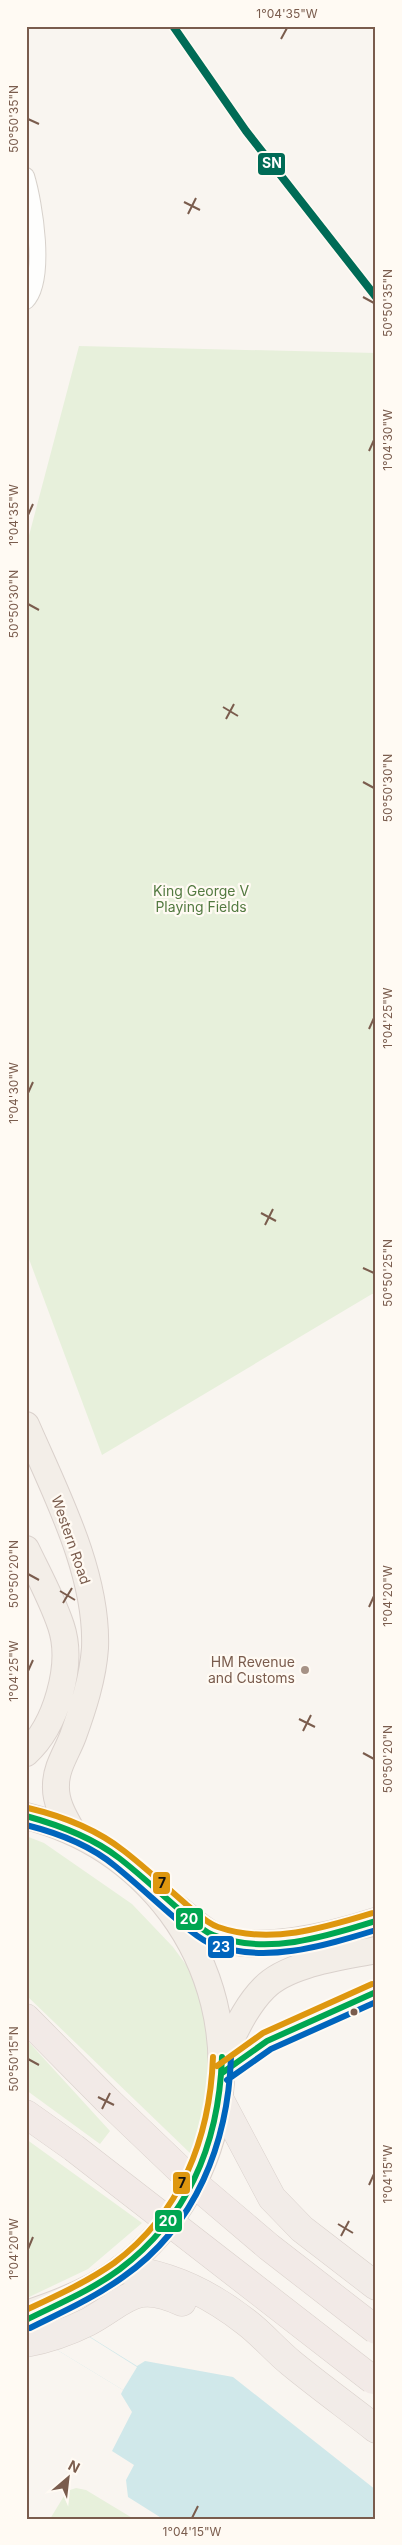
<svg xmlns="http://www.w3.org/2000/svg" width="402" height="2545" font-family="Inter,sans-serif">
	<rect width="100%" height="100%" fill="#f9f5f0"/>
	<!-- green -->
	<path fill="#e7f0db" d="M79 346 376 353V1294H372L102 1455 26 1251V547Z
		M26 1836 44 1843 132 1904 173 1947 187 1966 207 2014 210 2084 191 2154 26 1995Z
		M26 2039 110 2131 100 2144 26 2090Z
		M26 2139 142 2223 88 2269 27 2298Z
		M76 2488 86 2490 134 2519H50L67 2491Z"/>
	<!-- water -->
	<path fill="#d0e8ea" d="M26 2297 137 2366 145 2361 233 2377 376 2490V2519H163L128 2497 126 2480 134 2465 112 2451 132 2412 121 2394 123 2390 26 2331Z"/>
	<!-- pier -->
	<path fill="#f9f5f0" d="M26 2297 137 2367 123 2390 26 2331Z"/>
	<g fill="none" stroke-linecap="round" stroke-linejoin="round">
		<defs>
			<path id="minor" d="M26 176C34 202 47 280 26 301"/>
			<path id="primary" d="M26 1425C55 1492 98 1573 95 1648 93 1678 83 1708 73 1736 67 1752 56 1767 56 1785 55 1802 64 1817 72 1831
				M26 1549C38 1574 52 1599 61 1626 74 1665 56 1726 26 1753
				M26 1816C85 1831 134 1863 171 1912 254 2024 233 2183 121 2269 93 2290 60 2303 26 2314
				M177 1908C188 1916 199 1928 211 1934 253 1956 333 1935 376 1921
				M222 2057C234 2034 245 2007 264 1988 288 1963 343 1957 376 1950"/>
			<path id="trunk" d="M220 2100 272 2198 302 2229 376 2286
				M121 2269C166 2273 209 2293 246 2322 262 2334 275 2350 291 2363 319 2386 348 2407 376 2429
				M26 2343C48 2339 68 2332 88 2322 127 2301 134 2280 182 2302"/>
			<path id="motorway" d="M26 2018 108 2101
				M26 2114 74 2148"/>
		</defs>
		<!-- minor casing -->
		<use href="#minor" stroke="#d7d1cb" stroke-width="18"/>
		<!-- primary casing -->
		<use href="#primary" stroke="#dad1cc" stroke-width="28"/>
		<!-- trunk casing -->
		<use href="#trunk" stroke="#dad1cc" stroke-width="29"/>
		<!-- motorway casing -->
		<use href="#motorway" stroke="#dad1cc" stroke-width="29"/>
		<!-- minor -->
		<use href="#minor" stroke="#fefefd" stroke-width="16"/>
		<!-- primary -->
		<use href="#primary" stroke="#f3eee8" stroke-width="26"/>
		<!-- trunk -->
		<use href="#trunk" stroke="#f2ece8" stroke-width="28"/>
		<!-- motorway -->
		<use href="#motorway" stroke="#f2eae7" stroke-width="28"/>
		<defs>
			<path id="motorway-bridge" d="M108 2101 196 2185 269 2247 376 2330
				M74 2148 373 2380"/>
		</defs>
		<!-- motorway-bridge casing -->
		<use href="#motorway-bridge" stroke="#dad1cc" stroke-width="29" stroke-linecap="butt"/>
		<!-- motorway-bridge -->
		<use href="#motorway-bridge" stroke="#f2eae7" stroke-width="28"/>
		<defs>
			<path id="bus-1" d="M26 1816C59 1825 92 1837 119 1858 141 1875 161 1894 182 1912 191 1920 201 1930 213 1935 265 1956 325 1937 376 1921
				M222 2073 267 2041 376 1992
				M26 2320C58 2304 92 2290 120 2269 190 2216 219 2142 222 2057"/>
			<path id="bus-2" d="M26 1825C58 1833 90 1845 115 1866 136 1883 155 1901 175 1918 186 1927 196 1937 209 1943 262 1965 324 1946 376 1930
				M227 2080 271 2049 376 2002
				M30 2328C62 2312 94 2298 123 2277 196 2226 228 2143 231 2057"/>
			<path id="bus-3" d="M28 1808C62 1816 96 1829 124 1851 146 1868 166 1887 187 1905 197 1913 206 1923 218 1927 269 1945 324 1928 373 1913
				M217 2066 263 2033 372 1984
				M26 2310C56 2296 87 2282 114 2263 181 2213 210 2138 213 2057"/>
		</defs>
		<!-- bus-1 casing -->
		<use href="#bus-1" stroke="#fffaf3" stroke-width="10"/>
		<!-- bus-2 casing -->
		<use href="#bus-2" stroke="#fffaf3" stroke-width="10"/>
		<!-- bus-3 casing -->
		<use href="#bus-3" stroke="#fffaf3" stroke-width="10"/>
		<!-- bus-1 -->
		<use href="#bus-1" stroke="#00a651" stroke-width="6"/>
		<!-- bus-2 -->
		<use href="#bus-2" stroke="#0065bd" stroke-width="6"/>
		<!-- bus-3 -->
		<use href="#bus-3" stroke="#de970f" stroke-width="6"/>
		<defs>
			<path id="rail-1" d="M173 26 246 131 376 297"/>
		</defs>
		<!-- rail-1 casing -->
		<use href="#rail-1" stroke="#fffaf3" stroke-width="11"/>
		<!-- rail-1 -->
		<use href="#rail-1" stroke="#006b56" stroke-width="8"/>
	</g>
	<!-- ticks -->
	<path fill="none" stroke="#7a5c4d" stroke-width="2" d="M281 39 287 28M28 119 39 124M184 202 200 210M188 214 196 198M363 297 374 303M369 451 374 440M28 515 33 504M28 604 39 610M223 707 238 716M226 719 234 704M363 782 374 788M369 1029 374 1018M28 1093 33 1082M261 1213 276 1221M265 1225 273 1209M363 1268 374 1273M28 1574 39 1580M60 1591 75 1600M63 1603 72 1588M369 1607 374 1596M28 1671 33 1660M299 1719 315 1727M303 1731 311 1715M363 1753 374 1759M28 2059 39 2065M98 2097 114 2105M102 2109 110 2093M369 2185 374 2174M338 2224 353 2233M341 2236 349 2221M28 2249 33 2237M192 2518 198 2506"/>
	<!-- markers -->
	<circle fill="#a69286" stroke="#fffaf3" stroke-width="2" cx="305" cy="1670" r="5"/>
	<circle fill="#7a5c4d" stroke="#fffaf3" stroke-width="2" cx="354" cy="2012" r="4.5"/>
	<g text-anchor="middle" stroke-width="4.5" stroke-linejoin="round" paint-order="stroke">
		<!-- park labels -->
		<g font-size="14" fill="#537a41" stroke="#fffaf3">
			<text x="201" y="896">King George V<tspan x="201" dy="16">Playing Fields</tspan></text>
		</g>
		<!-- street labels -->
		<g font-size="14" fill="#7a5c4d" stroke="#fffaf3">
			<text transform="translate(71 1540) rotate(71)" y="5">Western Road</text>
		</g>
		<!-- poi labels -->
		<g font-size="14" fill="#7a5c4d" stroke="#fffaf3" text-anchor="end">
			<text x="295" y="1667">HM Revenue<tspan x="295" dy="16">and Customs</tspan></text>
		</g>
	</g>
	<g stroke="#fffaf3" stroke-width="2">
		<rect x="257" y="152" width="29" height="24" rx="5" fill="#006b56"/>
		<rect x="152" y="1871" width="19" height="24" rx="5" fill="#de970f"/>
		<rect x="175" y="1907" width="29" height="24" rx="5" fill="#00a651"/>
		<rect x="207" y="1935" width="28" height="24" rx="5" fill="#0065bd"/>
		<rect x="172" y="2171" width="19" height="24" rx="5" fill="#de970f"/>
		<rect x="154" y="2209" width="29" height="24" rx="5" fill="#00a651"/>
	</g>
	<g font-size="14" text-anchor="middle" font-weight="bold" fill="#fff">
		<text x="272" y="168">SN</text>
		<text x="189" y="1924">20</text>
		<text x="221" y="1952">23</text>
		<text x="168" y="2226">20</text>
	</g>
	<g font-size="14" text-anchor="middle" font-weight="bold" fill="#111">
		<text x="162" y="1888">7</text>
		<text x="182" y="2188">7</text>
	</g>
	<!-- border -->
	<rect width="402" height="2545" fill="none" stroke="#fffaf3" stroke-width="55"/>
	<!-- north arrow -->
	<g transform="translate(68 2478) rotate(28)" stroke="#fffaf3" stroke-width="4" paint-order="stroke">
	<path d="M0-4L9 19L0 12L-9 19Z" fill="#7a5c4d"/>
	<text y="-8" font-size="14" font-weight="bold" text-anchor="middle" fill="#7a5c4d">N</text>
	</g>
	<rect x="28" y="28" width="346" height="2490" fill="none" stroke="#7a5c4d" stroke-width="2"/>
	<g font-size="12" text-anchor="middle" fill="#7a5c4d">
		<text x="287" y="18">1°04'35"W</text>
		<text transform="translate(14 119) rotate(-90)" y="4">50°50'35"N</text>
		<text transform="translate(388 303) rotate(-90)" y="4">50°50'35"N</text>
		<text transform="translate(388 440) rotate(-90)" y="4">1°04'30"W</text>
		<text transform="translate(14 515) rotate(-90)" y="4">1°04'35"W</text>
		<text transform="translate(14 604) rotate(-90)" y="4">50°50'30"N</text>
		<text transform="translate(388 788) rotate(-90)" y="4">50°50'30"N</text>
		<text transform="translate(388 1018) rotate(-90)" y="4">1°04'25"W</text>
		<text transform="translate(14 1093) rotate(-90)" y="4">1°04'30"W</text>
		<text transform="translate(388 1273) rotate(-90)" y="4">50°50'25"N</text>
		<text transform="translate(14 1574) rotate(-90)" y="4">50°50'20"N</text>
		<text transform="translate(388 1596) rotate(-90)" y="4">1°04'20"W</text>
		<text transform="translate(14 1671) rotate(-90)" y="4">1°04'25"W</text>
		<text transform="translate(388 1759) rotate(-90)" y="4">50°50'20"N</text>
		<text transform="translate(14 2059) rotate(-90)" y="4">50°50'15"N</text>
		<text transform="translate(388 2174) rotate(-90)" y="4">1°04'15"W</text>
		<text transform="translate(14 2249) rotate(-90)" y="4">1°04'20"W</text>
		<text x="192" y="2536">1°04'15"W</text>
	</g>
</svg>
